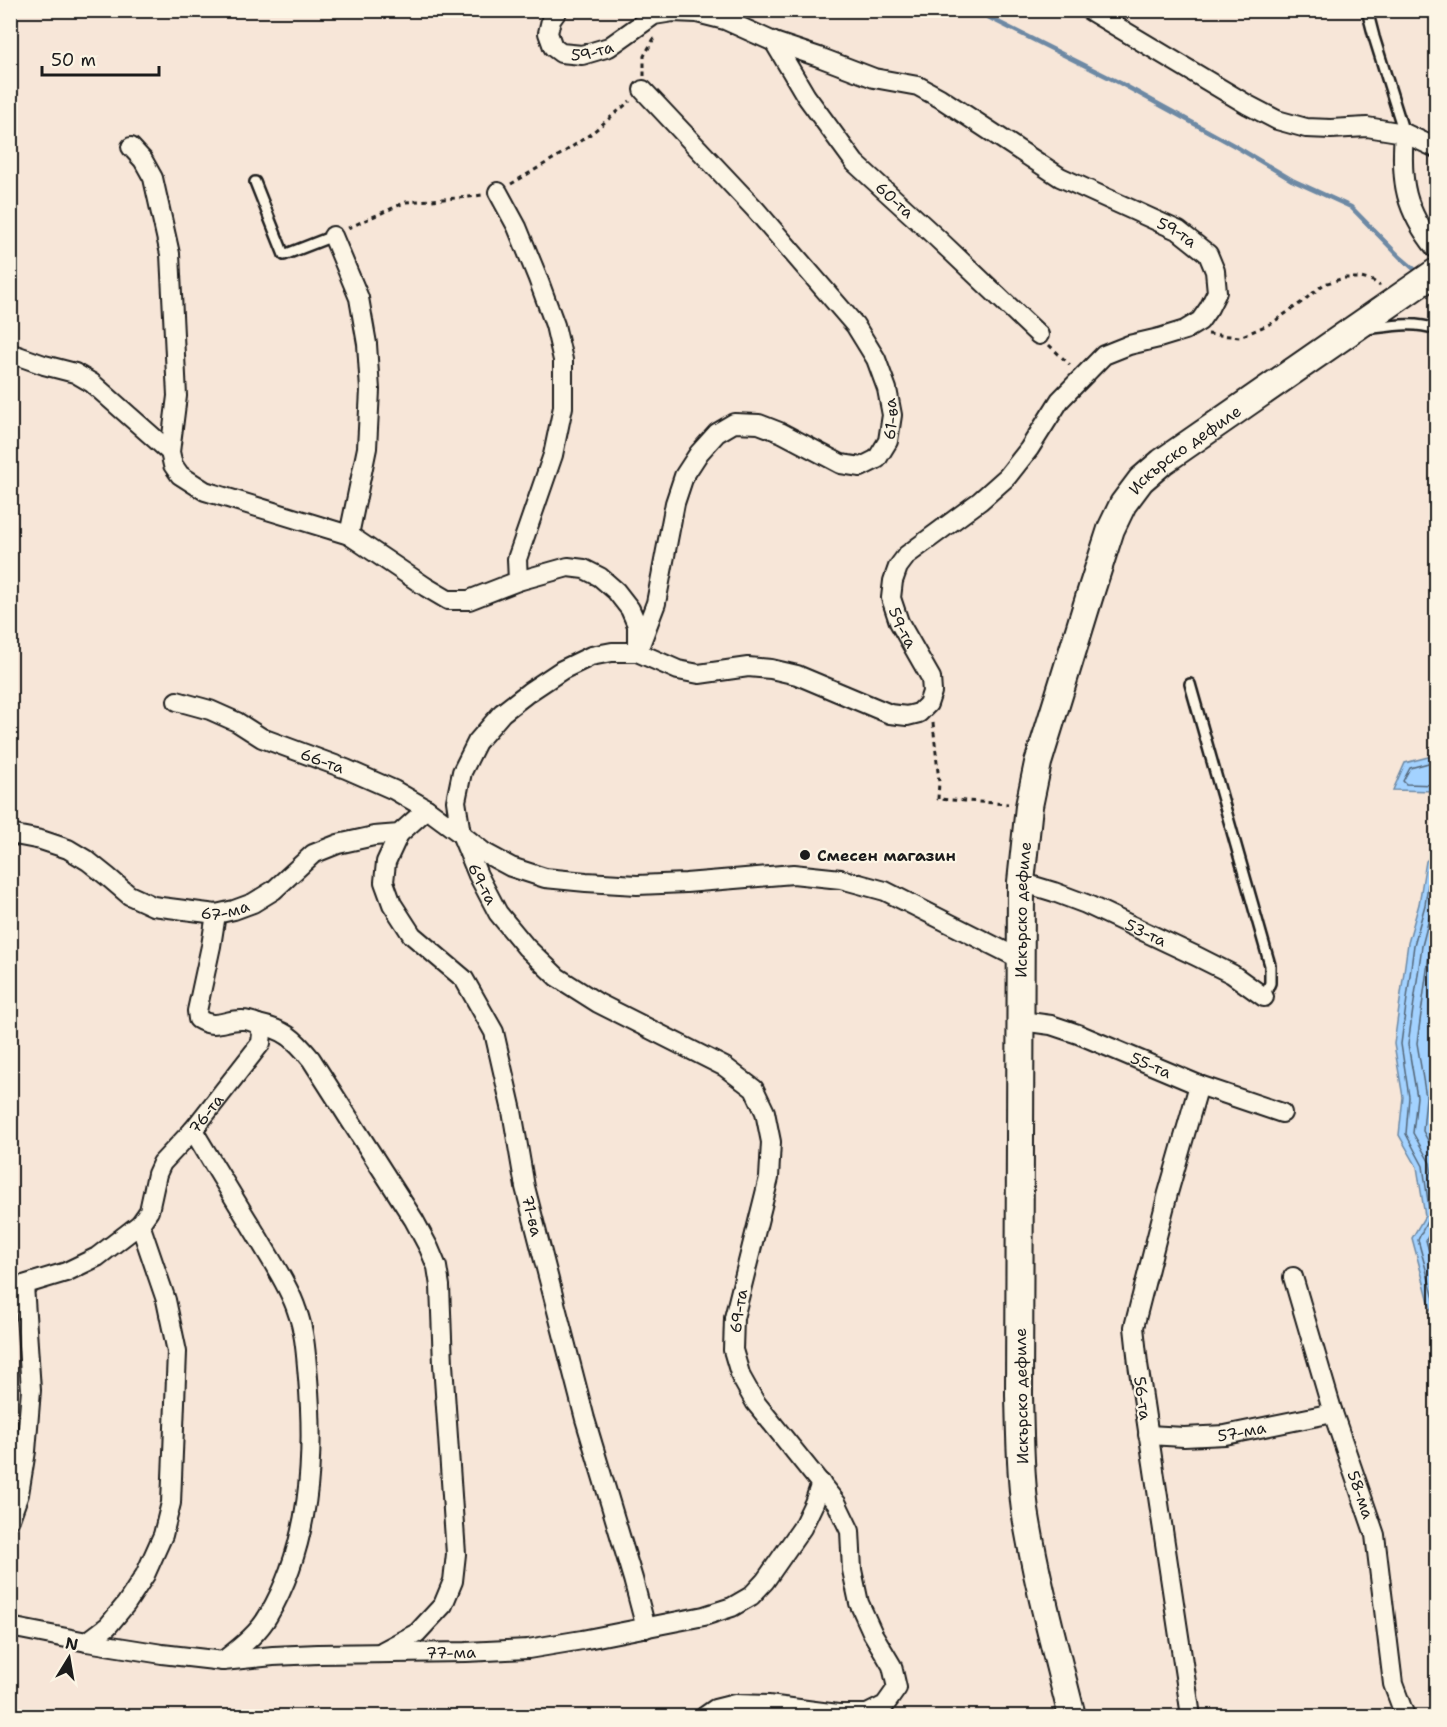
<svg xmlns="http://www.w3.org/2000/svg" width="1447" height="1727" font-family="'Shantell Sans',sans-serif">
	<rect width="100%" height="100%" fill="#f7e6d8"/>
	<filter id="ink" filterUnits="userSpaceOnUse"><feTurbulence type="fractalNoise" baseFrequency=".0167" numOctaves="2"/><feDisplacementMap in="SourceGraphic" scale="12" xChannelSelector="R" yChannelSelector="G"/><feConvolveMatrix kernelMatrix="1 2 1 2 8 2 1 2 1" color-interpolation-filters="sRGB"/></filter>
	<g filter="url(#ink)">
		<!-- water -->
		<path fill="#a3d2ff" stroke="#6d89a4" stroke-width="1.5" d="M1436 755V791L1393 790 1405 763Z
			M1436 851V1328L1412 1238 1425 1216 1417 1167 1399 1135 1403 1097 1394 1044 1408 943 1419 904 1426 861Z"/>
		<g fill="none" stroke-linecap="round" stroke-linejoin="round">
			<!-- shore -->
			<path stroke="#526577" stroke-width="1.5" d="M1436 761 1410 768 1403 781 1406 784 1436 785
				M1436 859 1431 865 1425 905 1414 945 1401 1044 1409 1097 1406 1134 1423 1166 1430 1215 1418 1240 1436 1306
				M1436 880 1432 907 1422 946 1408 1044 1417 1097 1413 1133 1430 1163 1436 1205
				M1436 926 1430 948 1417 1043 1426 1097 1423 1131 1436 1156
				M1436 1222 1426 1240 1436 1278"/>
			<!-- stream -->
			<path stroke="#6d89a4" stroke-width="4.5" d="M974 10 1120 83 1235 146 1292 180 1351 207 1400 257 1420 274"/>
			<defs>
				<path id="lane" d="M1367 10 1374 37 1404 133
					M255 182 284 255 333 236
					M1367 329C1391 326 1413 321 1436 329
					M1190 684 1270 965V983L1264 997"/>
				<g id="street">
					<path id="s1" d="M558 10 551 20 548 33 553 47 561 53 582 55 609 47 654 15 673 12 697 13 725 20 774 42 819 57 874 78 918 86 940 98 1060 177 1179 231 1208 254 1215 271 1217 292 1209 308 1200 321 1185 330 1159 338 1129 345 1104 355 1060 400 1029 449 1007 477 980 501 907 555 898 567 893 581 891 598 899 622 931 678 932 692 928 704 919 713 907 716 890 714 797 675 771 669 748 667 699 674 678 670 637 652H612L591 656 562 670 529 692 502 713 477 742 462 772 456 801 461 834 485 853 511 867 545 878 586 882 637 885 686 883 793 874 841 879 885 891 1020 959"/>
					<path d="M1089 10 1248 105 1277 120 1306 128 1331 129 1367 127 1404 133 1436 148"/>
					<path id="s2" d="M774 42 806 96 855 163 938 239 1039 335"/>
					<path d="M1404 133C1400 182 1405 210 1436 249"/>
					<path d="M131 147 143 160 153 178 170 254 177 396 170 452 173 465 180 475 205 491 349 535 426 587 448 600H469L518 581 568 567 584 569 600 577 616 591 630 609 637 625V652"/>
					<path d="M498 192 517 227 537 276 555 325 563 360V407L553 455 517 559 518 581"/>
					<path d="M333 236 359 298 367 344 370 390 367 448 349 535"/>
					<path d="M10 353 44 365 75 373 92 383 170 452"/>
					<path id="s3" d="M640 645 656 603 675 503 684 476 699 453 717 433 734 423 759 424 782 433 841 464 861 467 877 459 888 441 892 415 887 389 876 359 855 325 755 209 643 90"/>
					<path id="s4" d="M177 701 210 710 237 722 262 738 346 769 394 790 427 809 461 834 478 875 498 913 526 947 557 977 598 1003 725 1067 754 1089 765 1112 771 1142 769 1178 734 1318 733 1350 741 1377 755 1402 837 1504 850 1531 852 1570 859 1603 873 1634 892 1666 897 1688 885 1705 867 1714H838L768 1705 735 1704 715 1709 705 1716"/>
					<path id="s5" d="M10 834 41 840 68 849 88 861 108 877 129 895 153 906 216 914 234 910 253 903 274 890 313 854 338 844 374 836 399 834 427 809"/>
					<path id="s6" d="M399 834 386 862 384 882 392 904 412 935 464 979 494 1032 512 1111 525 1187 585 1419 633 1579 646 1628"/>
					<path id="s7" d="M1021 882 1054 892 1086 904 1196 956 1232 974 1264 997"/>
					<path id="s8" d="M1021 1021 1051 1025 1078 1034 1199 1085 1282 1113"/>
					<path d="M258 1024C285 1030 294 1038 311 1059L414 1220 429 1248 437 1267 440 1286 443 1364 456 1554 453 1581 443 1605 417 1633 383 1651"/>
					<path d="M193 1130C215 1167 237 1203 259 1239 271 1260 290 1288 297 1311 305 1332 306 1356 308 1378 315 1459 310 1545 268 1616 258 1634 239 1648 223 1661"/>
					<path id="s9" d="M1293 1277 1333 1413 1375 1535 1393 1684 1405 1716"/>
					<path id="s10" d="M10 1289 66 1272 97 1257 140 1224 149 1211 157 1174 162 1163 193 1130 261 1043 262 1033 258 1024C253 1022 248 1020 243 1020 225 1019 216 1030 198 1019L197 1011 211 946 216 914"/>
					<path id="s11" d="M1148 1435 1184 1437 1225 1435 1333 1413"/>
					<path d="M10 1519 19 1494 26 1451 31 1390 24 1285"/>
					<path id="s12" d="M10 1627 87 1642 162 1654 223 1661 273 1656 318 1654 466 1652 528 1649 582 1640 704 1616 732 1607 751 1596 765 1581 802 1528 814 1503 821 1483"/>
					<path d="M87 1642 108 1626 126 1604 145 1575 163 1535 171 1503 177 1352 166 1300 140 1224"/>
					<path d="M1191 1716 1138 1364 1134 1327 1168 1193 1199 1085"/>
				</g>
				<g id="secondary">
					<path id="s13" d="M1072 1716C1055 1648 1036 1580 1025 1510 1020 1472 1020 1434 1019 1395L1021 882 1029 806 1038 763 1092 588 1111 529 1123 504 1141 480 1162 462 1436 272"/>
				</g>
			</defs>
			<!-- lane casing -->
			<use href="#lane" stroke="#1c1c1c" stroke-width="14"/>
			<!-- street casing -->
			<use href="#street" stroke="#1c1c1c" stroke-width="22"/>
			<!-- secondary casing -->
			<use href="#secondary" stroke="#1c1c1c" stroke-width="30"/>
			<!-- path -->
			<path stroke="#1c1c1c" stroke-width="3" stroke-dasharray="4.5 4.5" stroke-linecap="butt" d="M644 76V56L656 35
				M511 184 563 153 592 133 630 101
				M348 228 406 202 469 197 482 195
				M1208 334 1240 337 1272 323 1302 302 1324 284 1344 278H1361L1373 281 1380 286
				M1049 345 1070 365
				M933 723 939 782 938 799 1008 804"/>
			<!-- lane -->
			<use href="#lane" stroke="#fcf5e5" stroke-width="9"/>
			<!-- street -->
			<use href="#street" stroke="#fcf5e5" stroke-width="18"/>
			<!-- secondary -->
			<use href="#secondary" stroke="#fcf5e5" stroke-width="26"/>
		</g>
	</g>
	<!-- markers -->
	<circle fill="#1c1c1c" stroke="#fcf5e5" stroke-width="2" cx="805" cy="855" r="6"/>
	<g text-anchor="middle" stroke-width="4.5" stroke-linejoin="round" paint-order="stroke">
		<!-- street labels -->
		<g font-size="16" fill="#1c1c1c" stroke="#fcf5e5">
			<text dy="6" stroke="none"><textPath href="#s1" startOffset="82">59-та</textPath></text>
			<text dy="6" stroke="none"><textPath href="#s2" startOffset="200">60-та</textPath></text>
			<text dy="6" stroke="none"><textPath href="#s1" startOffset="730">59-та</textPath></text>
			<text dy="6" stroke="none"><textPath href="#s3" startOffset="447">61-ва</textPath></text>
			<text dy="6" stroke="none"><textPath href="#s13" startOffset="1316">Искърско дефиле</textPath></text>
			<text dy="6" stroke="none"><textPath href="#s1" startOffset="1306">59-та</textPath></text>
			<text dy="6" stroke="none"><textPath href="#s4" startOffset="158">66-та</textPath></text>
			<text dy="6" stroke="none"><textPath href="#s4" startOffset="370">69-та</textPath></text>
			<text dy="6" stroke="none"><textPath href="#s5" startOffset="236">67-ма</textPath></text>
			<text dy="6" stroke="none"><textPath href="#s13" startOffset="812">Искърско дефиле</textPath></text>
			<text dy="6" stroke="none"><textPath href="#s7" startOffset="135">53-та</textPath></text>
			<text dy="6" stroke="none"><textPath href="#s8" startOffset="138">55-та</textPath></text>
			<text dy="6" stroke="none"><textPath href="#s10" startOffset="279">76-та</textPath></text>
			<text dy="6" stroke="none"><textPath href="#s6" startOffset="428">71-ва</textPath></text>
			<text transform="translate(738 1311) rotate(-81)" y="6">69-та</text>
			<text transform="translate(1021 1396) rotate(-91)" y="6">Искърско дефиле</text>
			<text transform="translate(1143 1398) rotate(82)" y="6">56-та</text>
			<text dy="6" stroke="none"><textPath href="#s11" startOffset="94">57-ма</textPath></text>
			<text dy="6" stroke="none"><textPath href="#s9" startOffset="228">58-ма</textPath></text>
			<text dy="6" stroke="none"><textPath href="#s12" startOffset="444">77-ма</textPath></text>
		</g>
		<!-- poi labels -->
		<g font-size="16" font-weight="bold" fill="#1c1c1c" stroke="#fcf5e5" text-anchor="start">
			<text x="817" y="861">Смесен магазин</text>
		</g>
	</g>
	<!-- margin -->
	<rect width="1447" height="1727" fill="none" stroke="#fcf5e5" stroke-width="36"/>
	<rect x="18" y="18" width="1411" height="1691" fill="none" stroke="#1c1c1c" stroke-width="2" filter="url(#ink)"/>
	<!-- north arrow -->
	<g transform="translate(69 1658) rotate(11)" stroke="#fcf5e5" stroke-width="4.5" paint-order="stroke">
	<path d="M0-4.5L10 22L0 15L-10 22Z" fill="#1c1c1c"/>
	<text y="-9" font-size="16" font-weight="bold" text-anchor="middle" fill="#1c1c1c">N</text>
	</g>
	<!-- scale -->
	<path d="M42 66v9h117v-9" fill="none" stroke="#1c1c1c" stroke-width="3"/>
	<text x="51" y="66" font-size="18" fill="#1c1c1c" stroke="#fcf5e5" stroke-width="4.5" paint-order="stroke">50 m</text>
</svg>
